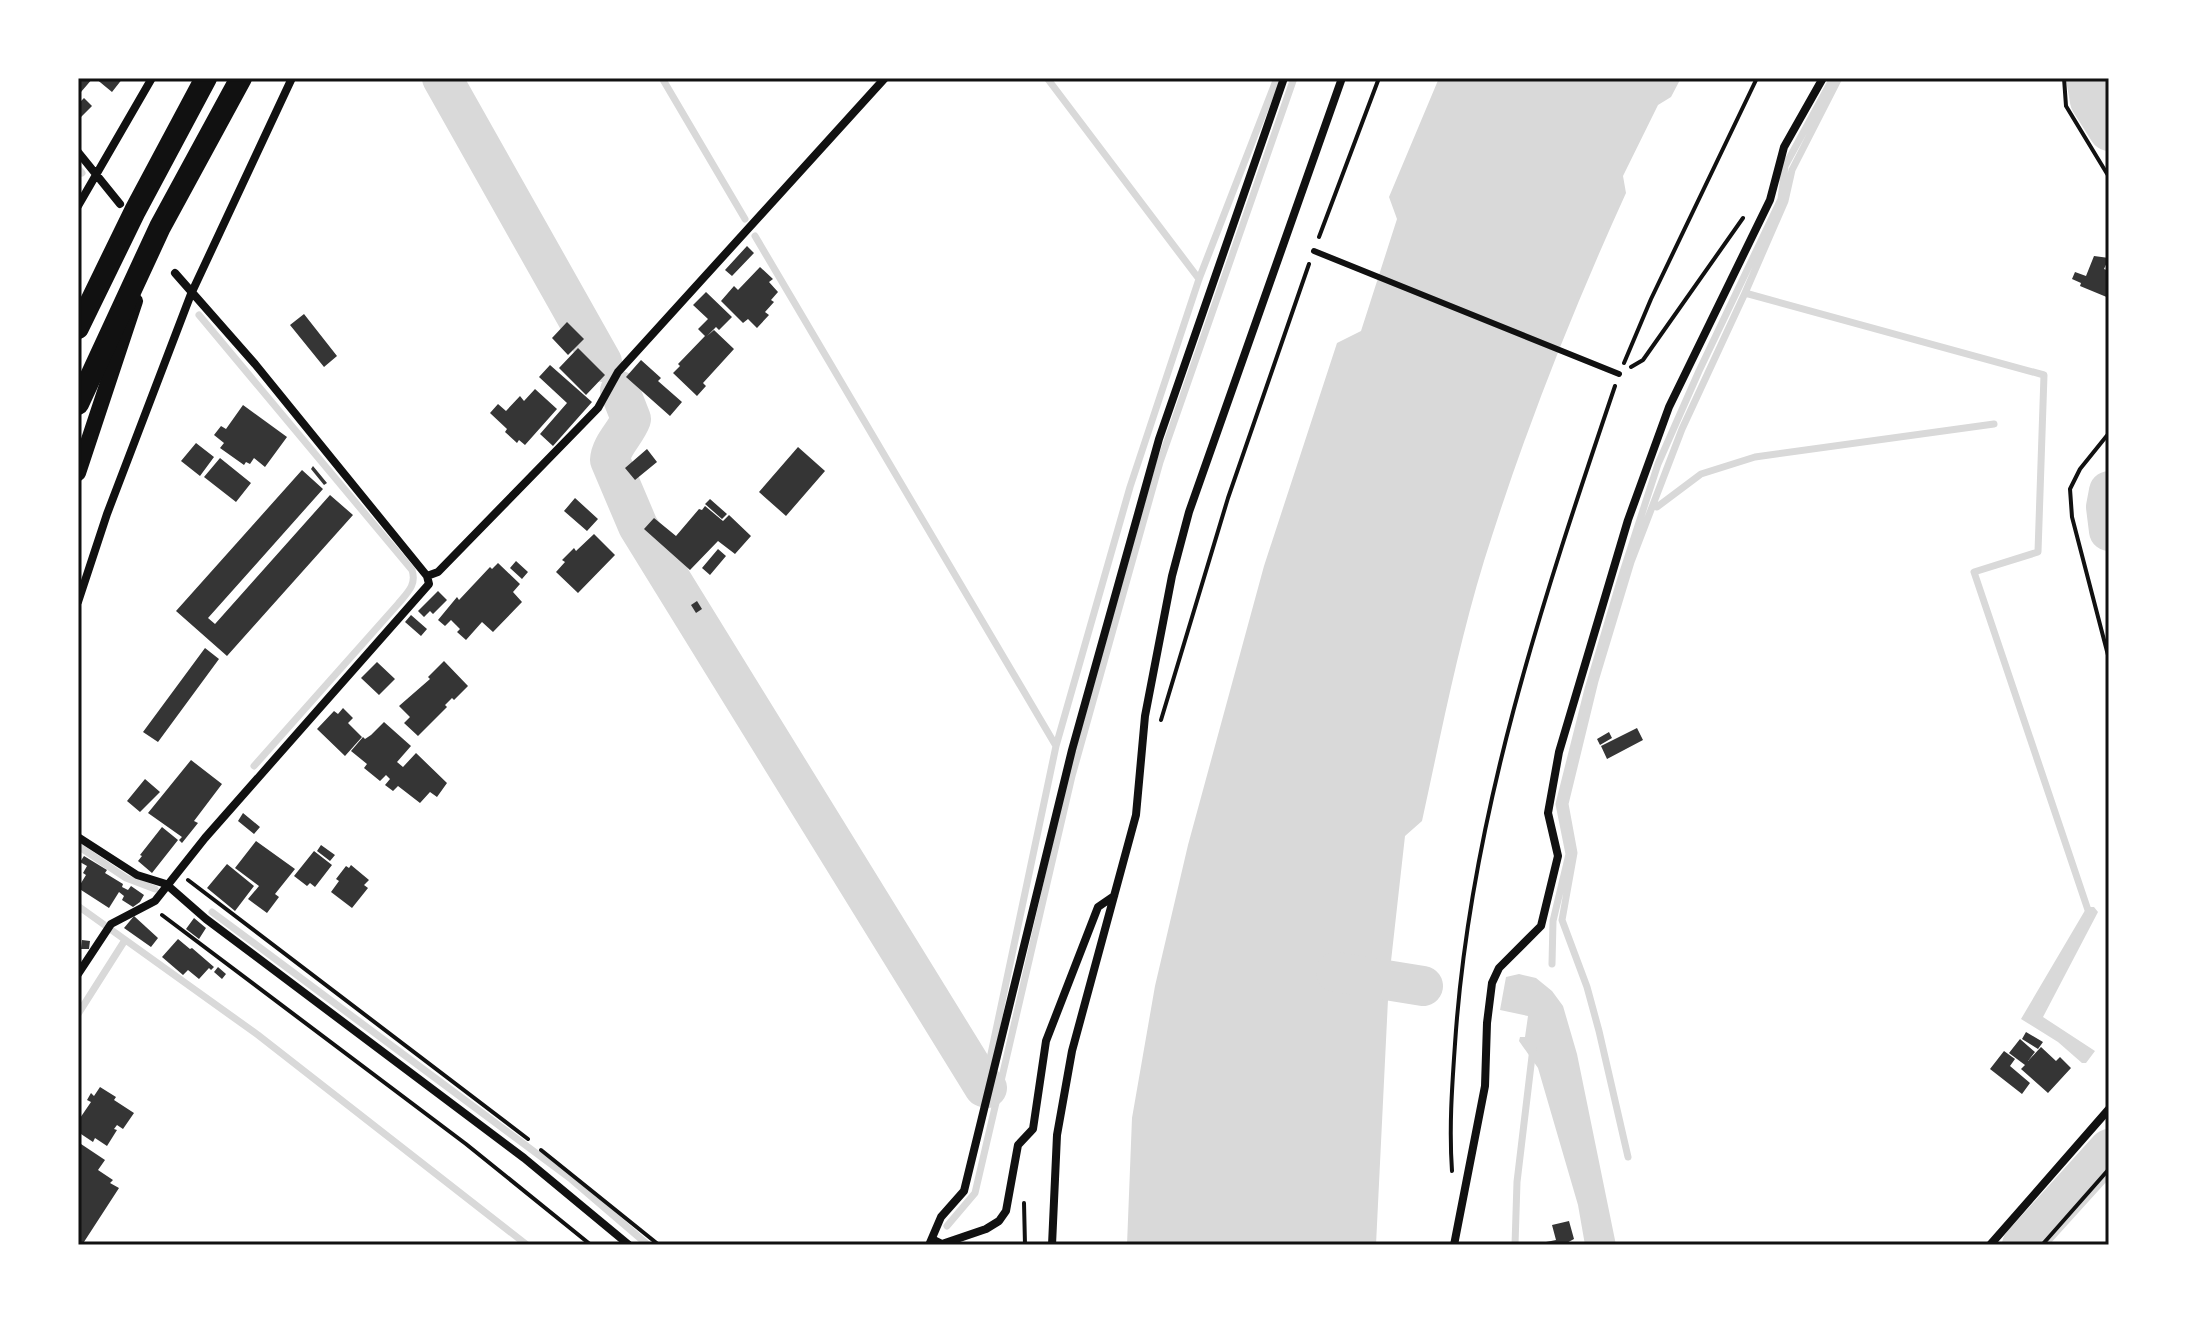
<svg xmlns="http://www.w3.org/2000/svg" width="2187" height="1323" font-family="'PT Sans Narrow',sans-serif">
	<rect width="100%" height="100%" fill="#fff"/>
	<!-- water -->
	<path fill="#d9d9d9" d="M1439 78H1681L1671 97 1658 105 1623 176 1626 193C1571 314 1524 433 1484 561 1458 646 1441 734 1422 821L1405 836 1389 979 1376 1245H1127L1132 1118 1155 986 1188 845 1264 566 1337 343 1361 331 1397 219 1389 197Z
		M2087 907H2094L2098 912 2043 1017 2095 1051 2086 1063H2082L2058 1042 2021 1019Z
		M1519 974 1536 978 1552 991 1563 1006 1577 1054 1616 1245H1585L1578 1205 1538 1068 1519 1041 1520 1037H1525L1528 1016 1500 1010 1506 977Z"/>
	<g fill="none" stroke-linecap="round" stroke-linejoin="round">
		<!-- stream -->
		<path stroke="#d9d9d9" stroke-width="7" d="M662 78 745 219
			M1047 78 1199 279
			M78 168 82 173
			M755 236 1056 746 984 1087
			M1745 293 1785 201 1792 170 1839 78
			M199 315 412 570C417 585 407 593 398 604L254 766
			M1653 505 1657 507 1701 474 1755 457 1994 424
			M1056 746 1130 487 1199 279 1277 78
			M78 846 126 878 155 889
			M78 906 258 1035 527 1245
			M212 912 571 1179 648 1245
			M1552 964 1553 921 1569 854 1559 804 1588 689 1621 578 1658 464 1699 371 1781 199 1785 166 1833 78
			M78 1014 125 940
			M1628 1157 1599 1031 1587 987 1562 920 1574 853 1565 804 1595 681 1631 562 1682 429 1745 293 2044 375 2038 552 1974 572 2089 913
			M947 1226 975 1193 1072 776 1160 462 1294 78
			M1515 1245 1517 1182 1533 1048"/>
		<!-- river -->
		<path stroke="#d9d9d9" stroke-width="40" d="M442 78 602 362
			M2086 78 2090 101 2109 131
			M620 391 631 419C626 433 611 445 610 460L638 526 984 1087 987 1088
			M2109 491 2106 507 2109 531
			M1336 972 1423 986
			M2022 1245 2109 1149"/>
	</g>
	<!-- building -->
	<path fill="#353535" d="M78 78H93L81 92 78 90Z
		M95 78H123L112 92Z
		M84 98 92 106 78 120V104Z
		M747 246 754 253 732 276 725 270Z
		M2094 256 2109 258 2104 269 2109 271V298L2080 286 2081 283 2072 279 2075 272 2086 276Z
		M760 267 773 279 769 282 778 292 771 300 774 302 765 312 769 315 757 328 748 319 743 323 721 301 734 286 738 290Z
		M706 292 732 317 719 330 716 327 707 336 714 330 734 349 703 383 706 386 697 396 673 373 680 366 678 364 705 336 698 329 708 319 693 305Z
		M304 314 337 356 324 367 290 325Z
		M567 322 584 339 568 355 552 338Z
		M578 348 605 375 586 395 559 368Z
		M641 360 661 378 658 381 682 402 670 416 626 377Z
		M550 365 592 402 553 446 540 434 567 403 539 377Z
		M535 389 557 409 525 445 519 440 517 443 505 432 507 429 490 413 498 404 506 411 520 396 524 401Z
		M243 405 287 437 265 467 254 458 250 464 246 462 244 465 220 448 224 443 214 435 221 426 226 429Z
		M196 443 214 457 200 476 181 461Z
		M798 447 825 471 786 516 759 492Z
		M647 449 657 462 635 480 625 468Z
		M220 458 251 483 236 502 204 477Z
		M313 466 327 483 324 485 311 469Z
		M302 470 323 489 208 618 215 624 330 495 353 515 227 656 176 611Z
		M575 498 598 519 587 531 564 511Z
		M710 499 727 514 722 519 705 504Z
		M705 506 723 521 729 515 751 536 735 554 718 541 690 570 644 529 654 518 676 536 699 509 702 510Z
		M594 534 615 555 578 593 556 572 565 562 562 560 574 548 576 551Z
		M718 549 726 556 710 575 702 568Z
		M516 561 528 572 522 579 510 568Z
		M498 563 520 584 513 592 522 602 493 632 482 622 466 640 457 632 460 629 451 620 445 626 438 620 457 597 459 600 490 567 492 569Z
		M438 591 447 600 433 614 430 611 424 617 418 611Z
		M697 601 702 609 696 613 691 605Z
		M411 615 427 629 421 636 405 622Z
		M205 648 219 659 158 742 143 732Z
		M444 661 468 686 454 700 452 698 445 705 447 707 418 736 404 723 410 717 399 706 430 679 428 677Z
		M377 662 395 679 379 695 361 678Z
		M343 708 353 718 348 723 362 737 345 756 317 729 334 711 338 714Z
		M384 722 411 746 397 762 403 767 416 753 447 783 437 797 430 792 420 803 398 786 393 791 385 785 390 779 386 775 380 781 364 768 367 764 351 751 363 737 365 739 371 735Z
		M1637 728 1643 740 1607 759 1601 746Z
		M1609 732 1612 738 1600 745 1597 739Z
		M191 760 222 784 194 821 198 823 182 843 179 840 182 837 148 813Z
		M145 779 160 792 140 812 127 801Z
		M243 813 260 827 254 834 238 821Z
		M162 827 178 840 152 873 138 861 142 856 140 855Z
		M256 841 295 869 275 894 279 897 267 913 248 899 259 886 235 868Z
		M321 845 335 855 330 861 317 851Z
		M314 851 332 865 315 887 310 883 307 886 294 876Z
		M84 856 107 870 105 873 123 884 122 887 128 890 131 886 144 895 140 902 133 907 122 900 124 896 119 892 109 908 78 888 86 875 83 873 87 866 80 862Z
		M227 864 254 886 235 911 207 888Z
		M351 865 369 880 364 885 368 888 352 908 331 892 339 881 336 879 346 866 349 868Z
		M134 916 158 938 151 947 124 928Z
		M194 918 206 928 199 939 186 929Z
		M178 939 190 949 192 948 214 967 211 970 209 968 199 979 188 970 183 975 162 957Z
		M82 940 90 941 89 949H81Z
		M218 967 226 974 222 979 214 972Z
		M2026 1032 2043 1042 2038 1049 2022 1039Z
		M2020 1039 2035 1052 2028 1061 2041 1047 2056 1061 2060 1057 2071 1068 2048 1093 2021 1069 2025 1065 2009 1053Z
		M2004 1051 2015 1059 2010 1066 2030 1083 2022 1094 1990 1069Z
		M100 1087 116 1097 114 1100 134 1113 123 1129 117 1125 114 1129 117 1130 107 1146 95 1138 93 1142 78 1132V1121L91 1102 87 1100 91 1093 94 1096Z
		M78 1142 105 1160 98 1170 113 1180 110 1183 119 1188 82 1245H78Z
		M1569 1221 1574 1239 1563 1245H1547L1546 1242 1556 1240 1552 1225Z"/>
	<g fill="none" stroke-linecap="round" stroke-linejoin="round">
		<!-- path -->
		<path stroke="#111" stroke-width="4" d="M2064 78 2066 106 2109 177
			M1319 237 1379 78
			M1624 363 1651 299 1757 78
			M1631 367 1643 360 1743 218
			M2109 433 2080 469 2070 489 2072 517 2109 659
			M1161 720 1228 498 1309 264
			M188 880 528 1139
			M162 915 466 1144 591 1245
			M541 1150 659 1245
			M1452 1171C1449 1128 1452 1087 1455 1044 1470 817 1543 599 1615 386
			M1024 1203 1025 1245
			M2042 1245 2109 1169"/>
		<!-- service -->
		<path stroke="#111" stroke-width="6" d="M1314 251 1619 374"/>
		<!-- minor -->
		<path stroke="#111" stroke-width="8" d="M78 152 120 204
			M78 206 152 78
			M427 576 438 572 598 408 618 372 885 78
			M78 602 107 514 191 294 292 78
			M78 837 137 875 166 884 206 919 524 1158 629 1245
			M78 974 111 924 155 901 205 838 429 584 427 576 255 364 175 273
			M932 1239 942 1244 986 1229 999 1221 1006 1211 1018 1145 1033 1129 1046 1041 1098 907 1114 896
			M929 1245 941 1217 964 1191 1072 750 1159 439 1284 78
			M1052 1245 1057 1135 1072 1051 1136 815 1145 716 1172 576 1189 512 1342 78
			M1454 1245 1485 1086 1487 1023 1492 983 1499 968 1541 926 1558 856 1548 813 1559 752 1628 520 1669 407 1770 200 1784 147 1823 78
			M1990 1245 2109 1109"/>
		<!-- secondary -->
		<path stroke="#111" stroke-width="16" d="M78 473 135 301"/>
		<!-- trunk -->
		<path stroke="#111" stroke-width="22" d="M78 328 135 211 206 78
			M78 404 160 227 241 78"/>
	</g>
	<!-- border -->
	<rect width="2187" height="1323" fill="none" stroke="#ffffff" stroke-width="160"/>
	<rect x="80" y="80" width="2027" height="1163" fill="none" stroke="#111" stroke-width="3"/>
</svg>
